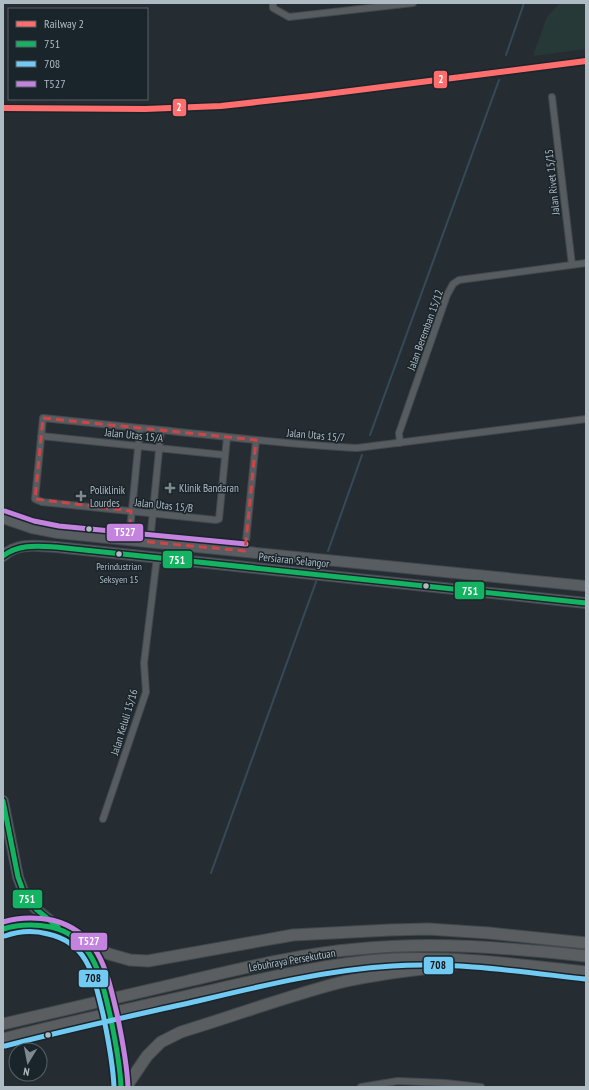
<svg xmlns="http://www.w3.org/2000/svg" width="589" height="1090" font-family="'PT Sans Narrow',sans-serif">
	<rect width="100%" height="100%" fill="#262d32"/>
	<!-- green -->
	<path fill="#263937" d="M560 3H586V49L533 56 547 17Z"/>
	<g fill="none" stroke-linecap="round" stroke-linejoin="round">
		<!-- stream -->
		<path stroke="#354a59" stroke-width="2" d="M506 55 524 3
			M370 435 499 80
			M328 551 362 455
			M211 873 317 579"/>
		<defs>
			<path id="street" d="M273 3V8L289 17 413 3
				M552 97 572 265
				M41 436 225 455
				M227 437 219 519 216 520 42 502 35 499 43 418 140 428 152 429C220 436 289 445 357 448L586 419
				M400 443 399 433 447 295 453 284 459 280 586 263
				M129 540 140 428
				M150 542 161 430
				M245 551 256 440
				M103 819 146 692 144 663 157 557
				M361 1087 398 1081 445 1083 481 1087"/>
			<path id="primary" d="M3 518 32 528 58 533 586 586
				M3 556C18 542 37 546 56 547L586 603
				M3 801 18 877 25 896 36 909 58 927
				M3 929C33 918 74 924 91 954 97 964 100 976 103 986
				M112 1025 120 1063 121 1087"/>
			<path id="highway" d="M77 938 109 954 130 960 148 961 293 935 390 930 428 929 489 933 586 943
				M3 1024C65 1009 127 995 188 981 244 968 300 954 357 949 433 941 510 948 586 956
				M3 1039C65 1023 129 1009 191 995 258 980 325 963 393 959 458 956 522 965 586 972
				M126 1087 147 1056 161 1042 181 1032C233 1016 285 997 338 983 377 973 416 971 455 964"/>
		</defs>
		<!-- street casing -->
		<use href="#street" stroke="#44494d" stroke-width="8"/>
		<!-- primary casing -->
		<use href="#primary" stroke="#434a4f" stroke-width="12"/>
		<!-- highway casing -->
		<use href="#highway" stroke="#43494d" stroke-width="13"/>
		<!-- street -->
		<use href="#street" stroke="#565c60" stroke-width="6"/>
		<!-- primary -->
		<use href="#primary" stroke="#585d62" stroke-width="10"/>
		<!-- highway -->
		<use href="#highway" stroke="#5a5e60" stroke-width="11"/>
		<defs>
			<path id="primary-bridge" d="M103 986 112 1025"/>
		</defs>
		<!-- primary-bridge casing -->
		<use href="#primary-bridge" stroke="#434a4f" stroke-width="12" stroke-linecap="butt"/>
		<!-- primary-bridge -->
		<use href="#primary-bridge" stroke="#585d62" stroke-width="10"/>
		<defs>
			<path id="bus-1" d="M3 556C19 544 37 546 56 547L586 603
				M3 801 18 877 25 896 36 909 58 927
				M3 929C19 924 35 924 51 927 94 937 101 977 110 1015 115 1039 120 1062 121 1087"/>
			<path id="bus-2" d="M5 936C19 931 33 930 48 934 89 943 94 978 103 1014 108 1038 113 1062 114 1087
				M5 1046C70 1029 136 1015 202 1000 265 985 328 970 392 966 457 962 522 972 585 979"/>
			<path id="bus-3" d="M5 511 34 521 59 526 246 544
				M3 922C19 917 36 917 52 920 100 932 107 972 117 1014 122 1038 127 1062 128 1087"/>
		</defs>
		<!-- bus-1 casing -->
		<use href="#bus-1" stroke="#1a242b" stroke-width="8"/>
		<!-- bus-2 casing -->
		<use href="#bus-2" stroke="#1a242b" stroke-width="8"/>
		<!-- bus-3 casing -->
		<use href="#bus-3" stroke="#1a242b" stroke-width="8"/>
		<!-- bus-1 -->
		<use href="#bus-1" stroke="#13b361" stroke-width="5"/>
		<!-- bus-2 -->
		<use href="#bus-2" stroke="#71caf2" stroke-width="5"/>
		<!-- bus-3 -->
		<use href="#bus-3" stroke="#c483df" stroke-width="5"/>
		<defs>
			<path id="rail-1" d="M3 108 145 109 221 106 311 96 586 61"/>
		</defs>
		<!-- rail-1 casing -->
		<use href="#rail-1" stroke="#1a242b" stroke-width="9"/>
		<!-- rail-1 -->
		<use href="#rail-1" stroke="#ff6d6d" stroke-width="6"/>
	</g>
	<!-- marked area -->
	<path fill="none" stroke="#ce4547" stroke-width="3" stroke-dasharray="8 5" stroke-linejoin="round" d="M43 418 256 440 245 551 129 540 131 511 35 499Z"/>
	<!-- markers -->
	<g fill="#7f8990" stroke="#1a242b" stroke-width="1.5">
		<path d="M168 482h4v4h4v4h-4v4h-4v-4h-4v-4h4z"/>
		<path d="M79 490h4v4h4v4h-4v4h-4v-4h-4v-4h4z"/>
	</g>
	<g fill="#afbbc3" stroke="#1a242b" stroke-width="1.5">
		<circle cx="89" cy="529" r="3.5"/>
		<circle cx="119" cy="554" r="3.5"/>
		<circle cx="426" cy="586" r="3.5"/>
		<circle cx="48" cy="1035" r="3.5"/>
	</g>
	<g text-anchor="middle" stroke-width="3" stroke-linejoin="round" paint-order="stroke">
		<!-- bus labels -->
		<g font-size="10" fill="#afbbc3" stroke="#1a242b">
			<text x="119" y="570">Perindustrian<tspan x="119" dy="13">Seksyen 15</tspan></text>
		</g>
		<!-- street labels -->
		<g font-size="11" fill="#afbbc3" stroke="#1a242b">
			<text transform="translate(552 182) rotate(-96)" y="4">Jalan Rivet 15/15</text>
			<text transform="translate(425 330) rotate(-70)" y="4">Jalan Beremban 15/12</text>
			<text transform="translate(134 435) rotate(6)" y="4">Jalan Utas 15/A</text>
			<text transform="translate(316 435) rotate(5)" y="4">Jalan Utas 15/7</text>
			<text transform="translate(164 505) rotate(6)" y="4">Jalan Utas 15/B</text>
			<text transform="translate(294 560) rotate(6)" y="4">Persiaran Selangor</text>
			<text transform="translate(124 722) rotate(-73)" y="4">Jalan Keluli 15/16</text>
			<text transform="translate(292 960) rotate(-10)" y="4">Lebuhraya Persekutuan</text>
		</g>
		<!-- poi labels -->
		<g font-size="11" fill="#afbbc3" stroke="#1a242b" text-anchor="start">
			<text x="179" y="492">Klinik Bandaran</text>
			<text x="90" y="494">Poliklinik<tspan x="90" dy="13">Lourdes</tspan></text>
		</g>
	</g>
	<g stroke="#1a242b" stroke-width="1.5">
		<rect x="433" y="70" width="15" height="19" rx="4" fill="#ff6d6d"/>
		<rect x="172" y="98" width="15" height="19" rx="4" fill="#ff6d6d"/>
		<rect x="106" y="523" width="38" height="19" rx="4" fill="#c483df"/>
		<rect x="162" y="550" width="31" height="19" rx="4" fill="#13b361"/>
		<rect x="454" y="581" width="31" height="19" rx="4" fill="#13b361"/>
		<rect x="12" y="889" width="31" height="20" rx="4" fill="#13b361"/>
		<rect x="70" y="932" width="38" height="19" rx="4" fill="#c483df"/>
		<rect x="423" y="956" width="31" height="19" rx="4" fill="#71caf2"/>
		<rect x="78" y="969" width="31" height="19" rx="4" fill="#71caf2"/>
	</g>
	<g font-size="11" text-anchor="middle" font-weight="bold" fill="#fff">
		<text x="441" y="83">2</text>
		<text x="179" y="111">2</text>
		<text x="125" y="536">T527</text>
		<text x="177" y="564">751</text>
		<text x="470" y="595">751</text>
		<text x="27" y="903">751</text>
		<text x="89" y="945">T527</text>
	</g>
	<g font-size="11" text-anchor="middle" font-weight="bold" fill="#111">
		<text x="438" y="969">708</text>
		<text x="93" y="982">708</text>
	</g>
	<!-- border -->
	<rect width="589" height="1090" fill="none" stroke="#afbbc3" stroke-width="8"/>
	<!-- legend -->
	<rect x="8" y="8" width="140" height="92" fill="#1a242b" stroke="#566068"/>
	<rect x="16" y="21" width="20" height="6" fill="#ff6d6d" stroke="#566068"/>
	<text x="44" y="28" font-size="12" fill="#afbbc3">Railway 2</text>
	<rect x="16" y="41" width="20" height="6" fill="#13b361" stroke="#566068"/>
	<text x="44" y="48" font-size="12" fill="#afbbc3">751</text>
	<rect x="16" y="61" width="20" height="6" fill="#71caf2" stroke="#566068"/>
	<text x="44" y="68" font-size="12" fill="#afbbc3">708</text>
	<rect x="16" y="81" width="20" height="6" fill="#c483df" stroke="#566068"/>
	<text x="44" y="88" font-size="12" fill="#afbbc3">T527</text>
	<!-- north arrow -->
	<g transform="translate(28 1062) rotate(190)"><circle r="19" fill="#1a242b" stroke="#566068"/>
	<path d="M0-3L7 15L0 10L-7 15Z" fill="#7f8990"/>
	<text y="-6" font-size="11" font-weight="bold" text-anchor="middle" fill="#afbbc3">N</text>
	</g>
</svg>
